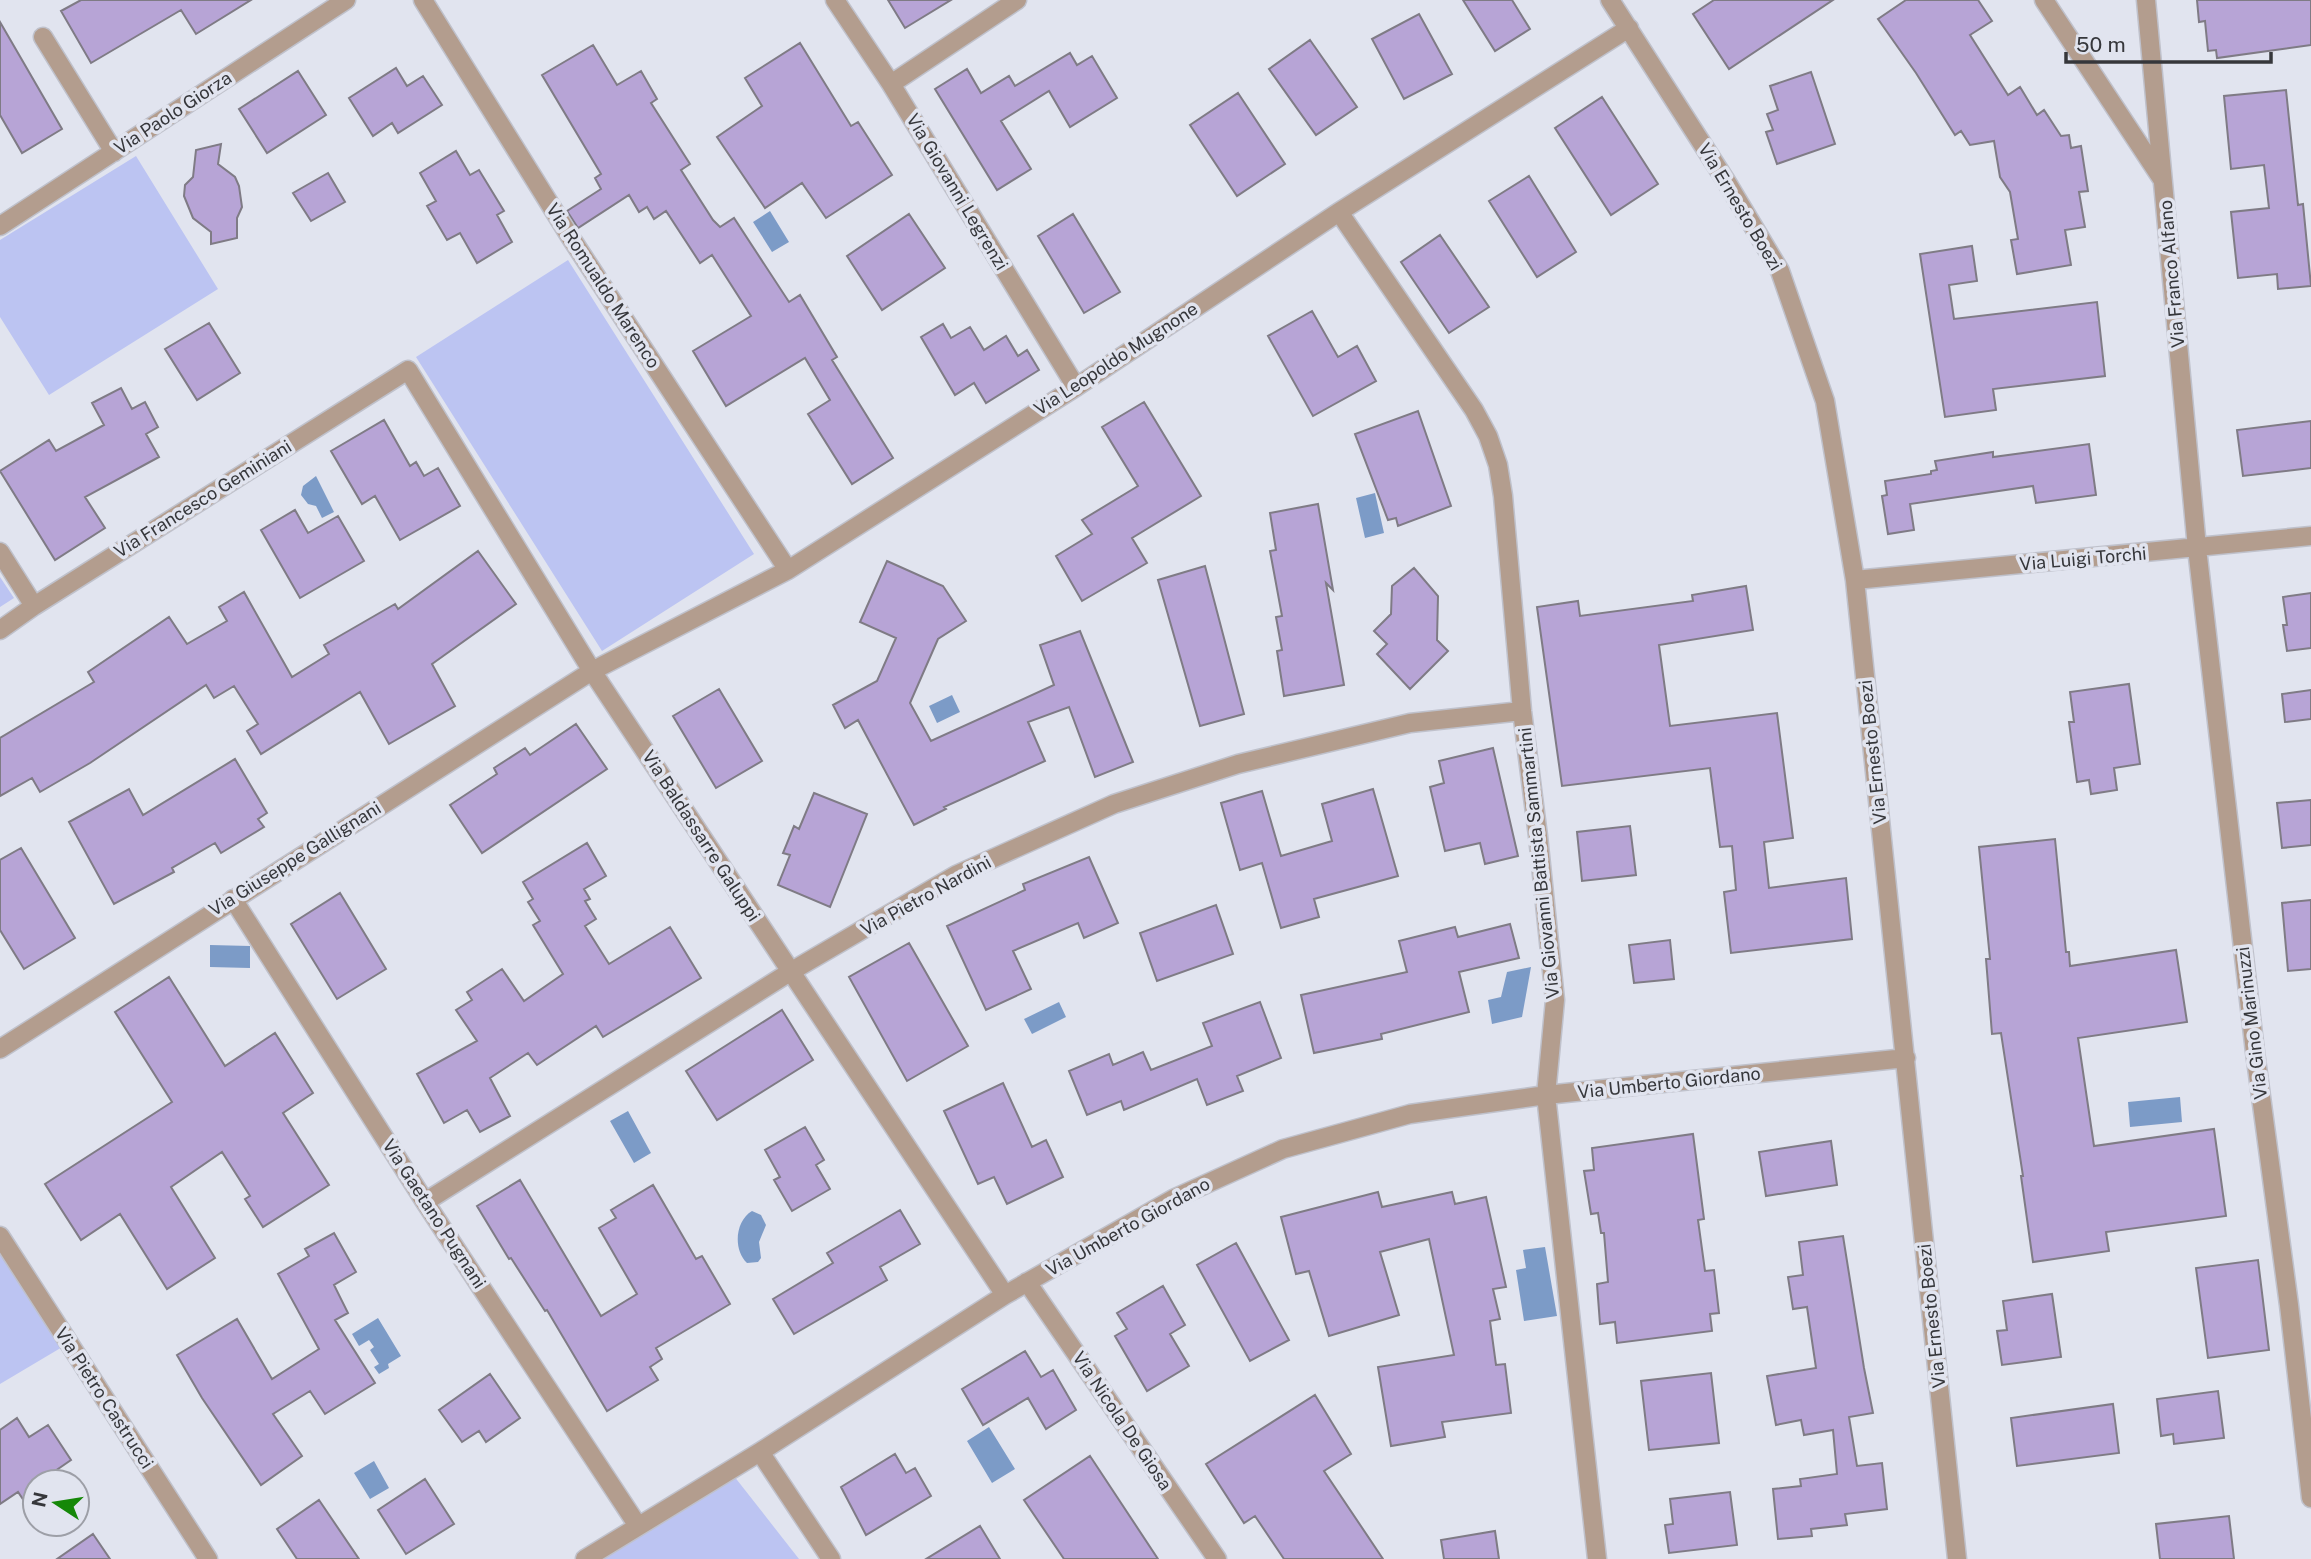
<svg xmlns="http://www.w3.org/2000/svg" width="2311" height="1559" font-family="'Public Sans',sans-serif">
	<rect width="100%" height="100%" fill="#e1e4ef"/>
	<!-- green -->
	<path fill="#bcc4f2" d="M136 156 218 289 49 395 0 317V240Z
		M568 260 754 554 602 651 416 357Z
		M0 577 14 598 0 607Z
		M0 1239 69 1343 0 1384Z
		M730 1471 799 1559H587Z"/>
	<!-- water -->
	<path fill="#7c9bc7" d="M770 211 789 242 772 252 753 222Z
		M316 476 334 512 322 518 316 506 308 504 301 495 303 486Z
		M1375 493 1384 533 1365 538 1356 498Z
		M952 695 960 712 937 723 929 706Z
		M210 945 250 946V968L210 967Z
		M1531 967 1522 1017 1492 1024 1488 1000 1501 997 1507 972Z
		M1059 1002 1066 1017 1032 1034 1024 1019Z
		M2180 1097 2182 1122 2130 1127 2128 1102Z
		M628 1111 651 1153 634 1163 610 1121Z
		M752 1211 761 1215 766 1225 759 1242 761 1258 758 1262 747 1263C733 1250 735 1221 752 1211Z
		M1545 1247 1557 1316 1524 1321 1516 1270 1526 1268 1523 1250Z
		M378 1318 401 1356 388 1364 389 1368 379 1374 374 1367 379 1364 370 1350 374 1347 369 1340 359 1346 352 1334Z
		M989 1427 1015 1469 992 1483 967 1441Z
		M374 1461 389 1488 370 1499 354 1473Z"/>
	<!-- building -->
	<path fill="#b7a4d6" stroke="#7f7b85" stroke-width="2" d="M81 0H251L196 34 181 10 91 63 61 11Z
		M888 0H951L905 28Z
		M1463 0H1512L1530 29 1495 51Z
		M1714 0H1833L1729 69 1693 14Z
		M1906 0H1978L1992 21 1970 35 2008 95 2020 87 2037 115 2044 110 2061 136 2069 135 2071 148 2081 146 2088 191 2079 192 2085 227 2065 230 2071 265 2017 274 2011 240 2018 239 2010 192 2000 177 1994 141 1970 145 1961 131 1955 135 1916 73 1878 19Z
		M2197 0H2311V45L2217 58 2216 50 2208 51 2205 21 2199 22Z
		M1419 14 1452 74 1404 99 1372 39Z
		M0 22 62 129 22 153 0 115Z
		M1310 40 1357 107 1316 135 1269 69Z
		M800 43 851 126 858 122 892 175 826 218 802 183 765 208 717 137 762 106 745 78Z
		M593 45 617 85 641 71 657 99 651 103 690 164 681 170 713 220 720 227 734 218 789 302 800 295 837 357 832 360 893 458 852 484 808 414 830 400 805 358 726 406 693 351 751 316 712 255 700 263 666 211 654 219 647 207 639 212 629 195 578 228 567 211 601 189 595 178 601 174 542 75Z
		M1070 53 1077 65 1092 56 1117 98 1070 127 1049 91 1001 121 1031 169 997 190 935 89 967 69 981 93 1009 76 1015 86Z
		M396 68 407 86 423 76 442 105 398 133 392 123 373 136 349 98Z
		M298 71 326 115 267 153 239 109Z
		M1811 72 1835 144 1777 164 1766 132 1773 130 1767 114 1778 110 1770 86Z
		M2286 90 2298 205 2303 204 2311 286 2278 289 2277 274 2238 278 2231 212 2269 208 2264 165 2231 169 2224 96Z
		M1238 93 1285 164 1237 196 1190 125Z
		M1602 97 1658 184 1611 215 1555 128Z
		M221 144 218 164 235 177 239 186 242 207 237 218V238L211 244V232L193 218 184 196 185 185 193 177 196 150Z
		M456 151 470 175 479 170 504 211 497 215 512 242 477 263 460 233 447 240 427 206 436 201 420 173Z
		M328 173 345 202 311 221 293 193Z
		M1529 176 1576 252 1537 277 1489 201Z
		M909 214 945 268 882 310 847 256Z
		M1073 214 1120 292 1084 313 1038 236Z
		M1440 235 1489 307 1449 333 1401 262Z
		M1972 246 1977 281 1949 285 1954 319 2097 302 2105 376 1993 389 1996 410 1945 417 1920 254Z
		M1312 311 1338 357 1357 346 1376 381 1313 416 1268 336Z
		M209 323 240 373 197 400 165 349Z
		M943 324 951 338 970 327 984 350 1006 336 1018 356 1027 350 1039 370 986 403 974 383 955 395 921 337Z
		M121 388 132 409 145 402 158 427 146 434 159 457 85 497 105 528 55 560 0 471 49 440 56 451 104 425 92 403Z
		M1144 402 1201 496 1132 538 1147 563 1082 601 1056 556 1092 534 1082 520 1138 486 1102 427Z
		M1418 411 1451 506 1398 526 1396 518 1388 520 1355 434Z
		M384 420 410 466 416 462 424 476 438 468 460 506 400 540 375 496 362 504 331 451Z
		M2311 421V468L2243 476 2237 430Z
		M2089 444 2096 495 2036 503 2033 486 1910 504 1914 530 1888 534 1882 496 1887 495 1885 481 1931 474V471L1937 470 1935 461 1993 452V457Z
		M1318 504 1333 590 1326 583 1344 685 1284 696 1277 651 1282 650 1276 617 1282 616 1270 551 1276 550 1270 513Z
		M295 510 308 533 338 516 364 561 300 598 261 530Z
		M478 551 516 604 432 664 455 706 389 744 360 692 261 754 247 731 258 724 234 686 214 698 206 685 90 763 40 792 32 778 0 796V738L94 682 88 672 169 617 187 644 227 621 219 607 244 592 292 677 329 654 324 645 395 604 398 609Z
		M887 561 943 586 966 621 938 639 910 703 931 741 1054 685 1040 645 1080 631 1133 762 1095 777 1069 707 1028 722 1045 761 944 807 946 809 914 825 858 720 845 728 833 705 877 681 896 638 860 622Z
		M1205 566 1244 714 1200 726 1158 580Z
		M1414 568 1438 596 1437 640 1448 651 1410 689 1377 654 1387 644 1374 631 1391 614 1392 586Z
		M1746 586 1753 630 1659 645 1670 726 1777 713 1793 838 1764 842 1769 888 1846 878 1852 939 1731 953 1724 892 1736 890 1732 846 1720 847 1710 768 1562 786 1537 607 1578 601 1580 616 1693 601 1692 595Z
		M2311 593V648L2287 651 2283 625H2287L2283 597Z
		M2129 684 2140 764 2114 768 2117 790 2091 794 2089 780 2077 782 2069 722H2074L2070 692Z
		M719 689 762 761 716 788 673 716Z
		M2311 690V719L2285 722 2282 694Z
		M576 724 607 769 482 853 450 805 497 774 494 768 525 748 530 755Z
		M1493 748 1518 856 1485 864 1480 843 1445 851 1430 787 1444 783 1439 761Z
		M235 759 267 813 258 819 264 827 221 853 215 843 172 868 174 872 114 904 69 822 129 789 143 815Z
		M1373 789 1398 876 1314 899 1319 917 1281 928 1262 863 1240 870 1221 803 1262 791 1281 856 1332 841 1322 804Z
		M814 793 867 814 830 907 778 885 790 855 783 853 794 826 799 829Z
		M2311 800V845L2282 848 2277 803Z
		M1630 826 1636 875 1582 881 1577 832Z
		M2055 839 2066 952H2069L2070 966 2176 950 2187 1022 2078 1038 2094 1146 2214 1129 2226 1216 2106 1232 2109 1251 2033 1262 2021 1176H2023L2001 1033 1992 1034 1986 959H1990L1979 847Z
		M587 843 606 876 584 889 590 899 585 901 596 919 585 926 609 964 670 927 701 978 603 1037 596 1026 537 1065 528 1053 490 1078 510 1116 480 1132 467 1110 444 1123 417 1074 477 1041 456 1010 472 1000 467 992 502 969 524 1001 563 974 533 925 540 921 528 902 533 899 523 882Z
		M21 848 75 938 24 969 0 930V860Z
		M1089 857 1118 923 1084 938 1078 923 1013 951 1031 989 986 1010 947 926 1025 890 1023 884Z
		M340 893 386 969 337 999 291 924Z
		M2311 900V969L2288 971 2282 903Z
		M1216 905 1233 954 1157 981 1140 933Z
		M1510 924 1519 958 1459 972 1469 1012 1381 1034 1382 1039 1314 1053 1301 995 1407 972 1399 941 1455 927 1458 937Z
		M1670 940 1674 979 1634 983 1629 945Z
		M909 943 968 1046 907 1081 849 977Z
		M169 977 225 1066 275 1033 313 1093 283 1113 329 1185 263 1227 245 1199 250 1196 222 1152 171 1187 215 1258 167 1289 120 1214 81 1240 45 1184 172 1102 115 1012Z
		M1260 1002 1281 1058 1237 1076 1243 1091 1207 1105 1197 1079 1124 1110 1121 1101 1087 1115 1069 1071 1109 1054 1113 1065 1143 1052 1151 1070 1212 1046 1203 1023Z
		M782 1010 813 1060 717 1120 686 1071Z
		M1003 1083 1032 1147 1046 1140 1063 1177 1007 1204 994 1177 978 1184 944 1111Z
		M805 1127 824 1160 816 1165 830 1189 792 1211 774 1180 780 1177 765 1150Z
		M1693 1134 1704 1219 1698 1220 1705 1271 1714 1270 1719 1313 1710 1314 1712 1331 1617 1343 1615 1322 1600 1324 1597 1284 1608 1282 1604 1233H1601L1598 1213 1591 1214 1584 1171 1594 1170 1592 1148Z
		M1831 1141 1837 1185 1766 1196 1759 1152Z
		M520 1180 601 1316 637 1294 599 1228 616 1218 611 1210 653 1185 696 1259 702 1256 730 1304 656 1348 662 1359 650 1367 658 1380 607 1411 547 1310 545 1311 511 1258 509 1259 477 1206Z
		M1378 1192 1382 1207 1452 1192 1455 1204 1486 1197 1506 1287 1493 1289 1500 1319 1490 1321 1496 1365 1505 1364 1511 1413 1442 1422 1445 1437 1391 1446 1378 1367 1454 1355 1429 1239 1380 1252 1399 1315 1329 1336 1309 1271 1296 1274 1281 1217Z
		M900 1210 920 1244 880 1267 887 1280 794 1334 773 1299 833 1263 827 1253Z
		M334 1233 356 1272 334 1285 348 1313 335 1320 375 1383 325 1414 310 1391 273 1414 302 1456 261 1485 202 1398 177 1355 237 1319 272 1379 319 1349 278 1274 309 1256 305 1249Z
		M1843 1236 1864 1368 1873 1413 1849 1417 1857 1466 1882 1463 1887 1509 1845 1514 1847 1525 1811 1529 1812 1536 1778 1539 1773 1489 1801 1486 1800 1479 1837 1474 1833 1430 1804 1435 1801 1420 1776 1425 1767 1376 1816 1368 1807 1307 1793 1309 1788 1277 1803 1275 1799 1242Z
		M1236 1243 1289 1340 1250 1361 1197 1265Z
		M2258 1260 2269 1350 2208 1358 2196 1268Z
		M1163 1286 1185 1325 1170 1334 1189 1366 1147 1391 1115 1336 1127 1329 1117 1313Z
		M2052 1294 2061 1357 2002 1365 1997 1331 2007 1330 2003 1301Z
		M1025 1351 1041 1377 1053 1370 1076 1410 1046 1429 1028 1398 983 1425 962 1389Z
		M1711 1373 1719 1443 1649 1450 1641 1381Z
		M490 1374 520 1418 486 1442 479 1431 462 1442 439 1410Z
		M2218 1391 2224 1438 2174 1444 2173 1434 2161 1436 2157 1399Z
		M1315 1395 1351 1454 1324 1471 1383 1559H1284L1255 1516 1244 1523 1206 1464Z
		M2113 1404 2119 1453 2017 1466 2011 1418Z
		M17 1418 29 1437 48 1425 71 1460 39 1482H35V1517L18 1492 0 1504V1430Z
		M895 1454 906 1473 915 1468 931 1496 866 1535 841 1487Z
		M1090 1456 1158 1559H1064L1024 1500Z
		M425 1479 454 1524 406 1554 378 1510Z
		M1730 1492 1737 1545 1669 1553 1665 1525 1673 1524 1670 1499Z
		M319 1500 359 1559H297L277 1529Z
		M2229 1516 2234 1559H2160L2156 1524Z
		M980 1526 1000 1559H926Z
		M1495 1531 1499 1559H1444L1441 1540Z
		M93 1534 110 1559H57Z"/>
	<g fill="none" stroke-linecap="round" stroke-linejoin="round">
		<defs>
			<path id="minor" d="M423 0 569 235 788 570
				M835 0 891 84 1076 387
				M1610 0 1726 181 1780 271 1825 401 1855 580 1957 1559
				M2044 0 2162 179
				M2146 0 2197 548 2255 1052 2289 1305 2311 1498
				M43 37 114 152
				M891 84 1017 0
				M1339 212 1474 410 1488 436 1498 465 1503 496 1522 711 1538 836 1555 1000 1546 1095 1597 1559
				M0 226 346 0
				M0 552 34 606
				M1855 580 2311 536
				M0 630 34 606 408 370 592 671 1005 1295
				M233 899 425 1202 638 1526
				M0 1049 592 671 788 570 1076 387 1339 212 1629 28
				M425 1202 790 972 956 875 1114 804 1238 764 1410 723 1522 711
				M0 1236 208 1559
				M1027 1282 1217 1559
				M760 1452 831 1559
				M585 1559 760 1452 1005 1295 1173 1199 1283 1149 1410 1114 1546 1095 1906 1058"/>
		</defs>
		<!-- minor casing -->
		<use href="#minor" stroke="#bfc1cb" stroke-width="21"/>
		<!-- minor -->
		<use href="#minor" stroke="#b39d8e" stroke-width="18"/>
	</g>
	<g text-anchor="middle" stroke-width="7" stroke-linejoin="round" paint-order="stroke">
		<!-- street labels -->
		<g font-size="18" fill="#36373b" stroke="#e1e4ef">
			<text transform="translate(173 113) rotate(-33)" y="6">Via Paolo Giorza</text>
			<text transform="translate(957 192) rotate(59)" y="6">Via Giovanni Legrenzi</text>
			<text transform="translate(1740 207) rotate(59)" y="6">Via Ernesto Boezi</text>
			<text transform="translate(2172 274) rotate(-95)" y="6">Via Franco Alfano</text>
			<text transform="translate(603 286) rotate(57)" y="6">Via Romualdo Marenco</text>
			<text transform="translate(1116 359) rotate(-33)" y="6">Via Leopoldo Mugnone</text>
			<text transform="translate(203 499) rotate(-32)" y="6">Via Francesco Geminiani</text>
			<text transform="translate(2083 559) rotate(-5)" y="6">Via Luigi Torchi</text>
			<text transform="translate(1873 752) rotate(-96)" y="6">Via Ernesto Boezi</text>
			<text transform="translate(701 836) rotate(57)" y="6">Via Baldassarre Galuppi</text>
			<text transform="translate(295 859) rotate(-32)" y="6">Via Giuseppe Gallignani</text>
			<text transform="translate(1539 863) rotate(-96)" y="6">Via Giovanni Battista Sammartini</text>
			<text transform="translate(926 896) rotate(-29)" y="6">Via Pietro Nardini</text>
			<text transform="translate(2252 1023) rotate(-97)" y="6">Via Gino Marinuzzi</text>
			<text transform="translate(1669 1083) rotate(-6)" y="6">Via Umberto Giordano</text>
			<text transform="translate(434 1214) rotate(57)" y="6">Via Gaetano Pugnani</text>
			<text transform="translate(1128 1227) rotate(-29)" y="6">Via Umberto Giordano</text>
			<text transform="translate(1932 1316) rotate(-96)" y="6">Via Ernesto Boezi</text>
			<text transform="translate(104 1398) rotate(57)" y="6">Via Pietro Castrucci</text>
			<text transform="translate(1122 1421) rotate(56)" y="6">Via Nicola De Giosa</text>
		</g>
	</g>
	<!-- north arrow -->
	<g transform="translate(56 1503) rotate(282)"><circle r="33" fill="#e1e4ef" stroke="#9d9fa7" stroke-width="2"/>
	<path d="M0-5L12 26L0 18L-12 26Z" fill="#158808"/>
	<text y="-10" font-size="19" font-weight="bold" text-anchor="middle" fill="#36373b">N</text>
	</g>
	<!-- scale -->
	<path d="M2066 52v10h205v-10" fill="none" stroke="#36373b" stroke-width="3.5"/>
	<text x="2076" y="52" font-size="21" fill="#36373b" stroke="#e1e4ef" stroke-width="5" paint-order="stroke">50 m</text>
</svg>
